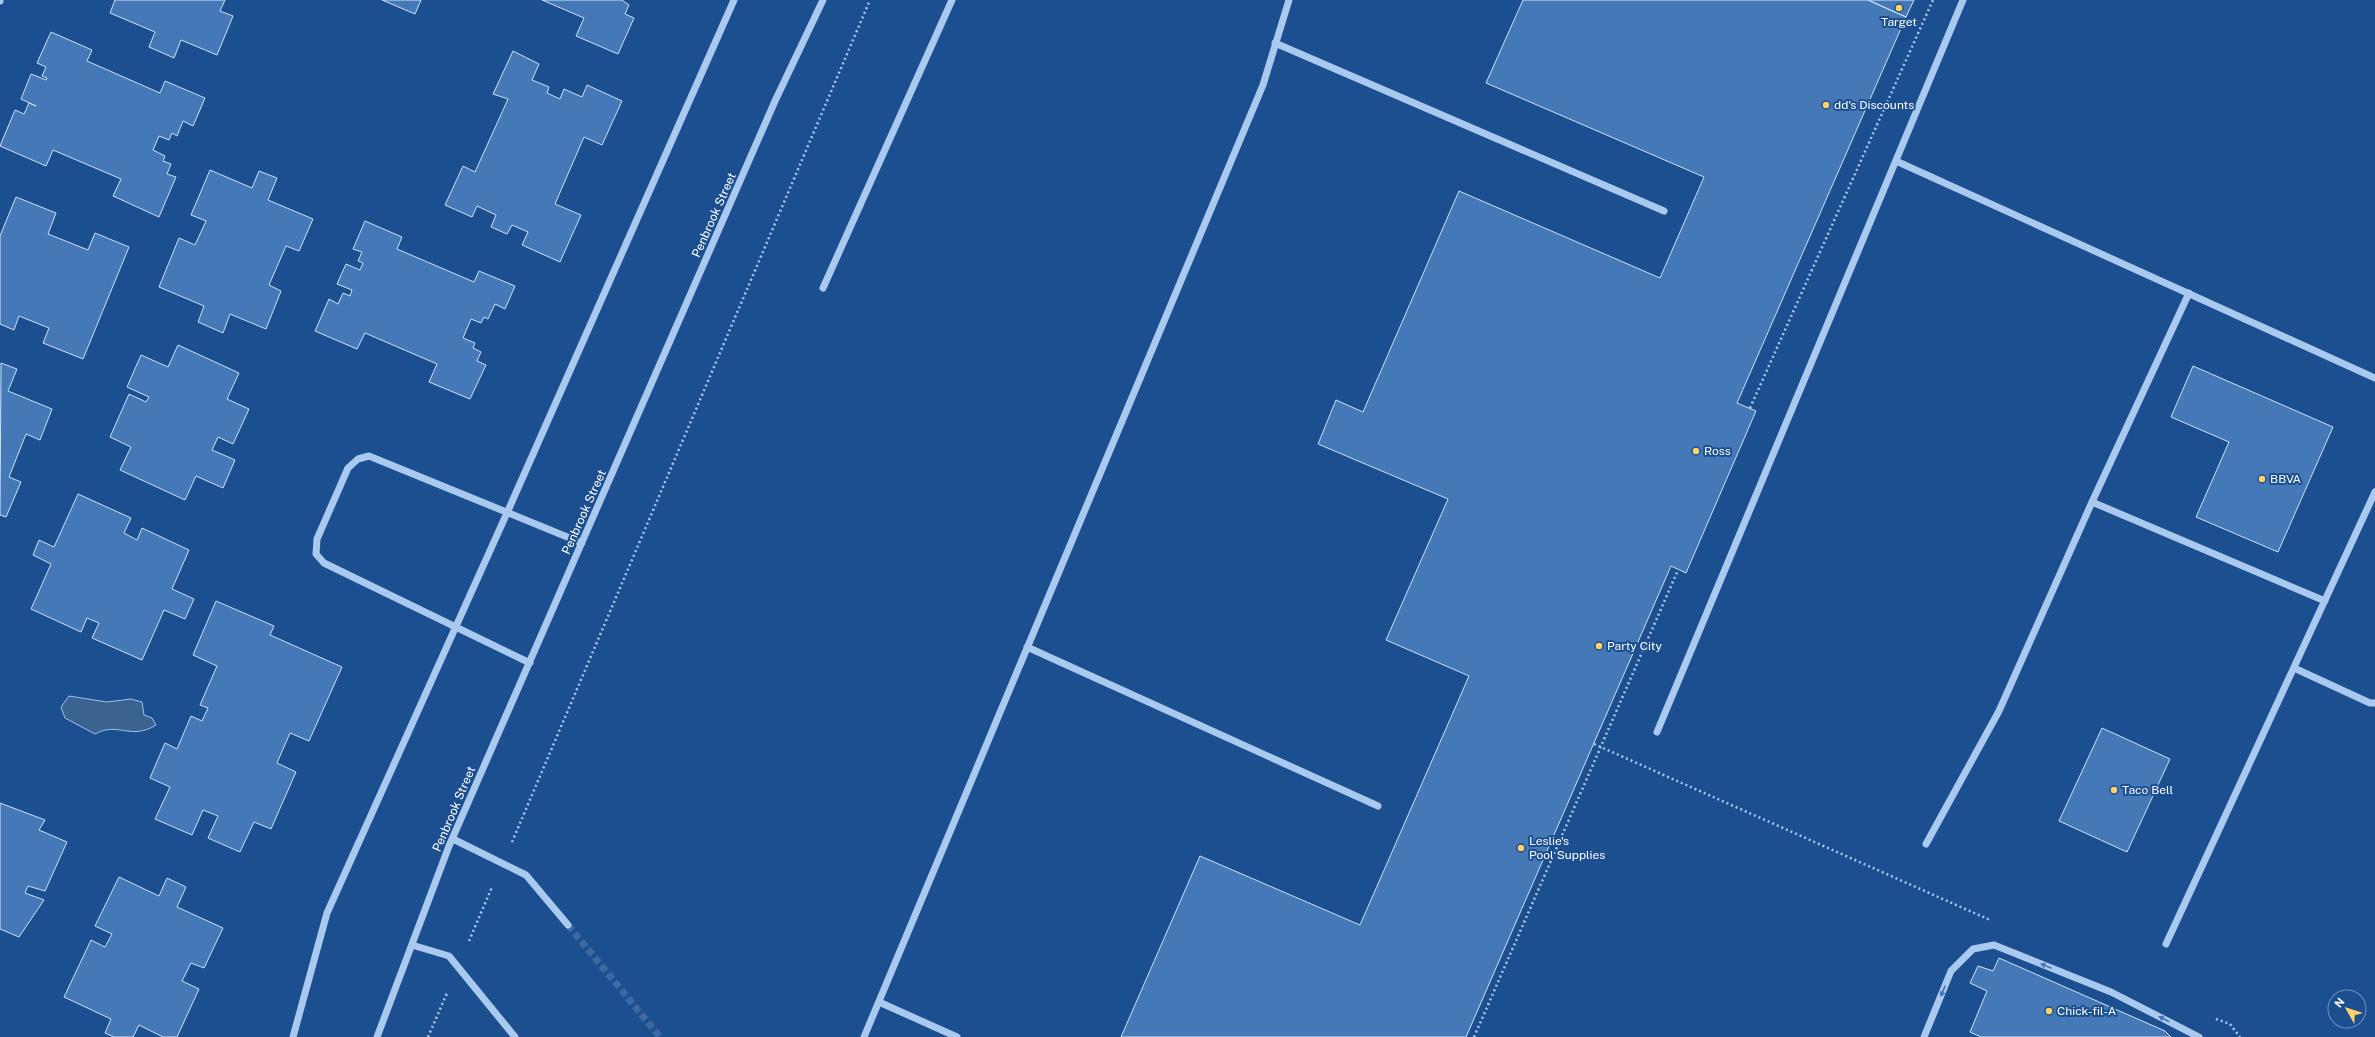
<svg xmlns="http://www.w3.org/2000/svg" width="2375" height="1037" font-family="'Public Sans',sans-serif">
	<rect width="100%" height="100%" fill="#1b4f8f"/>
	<!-- water -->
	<path fill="#3c6290" stroke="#9cc4f0" d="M69 696 107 702 131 699 142 702 144 715 152 718 156 725C130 741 118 721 95 734L65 718 61 707Z"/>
	<!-- building -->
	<path fill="#4478b7" stroke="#cfe3fa" d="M115 0H225L220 11 233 16 217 55 181 40 174 58 149 47 155 32 110 13Z
		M382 0H421L415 14Z
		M542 0H622L629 5 625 14 634 18 618 54 576 36 584 18Z
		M1523 0H1868L1906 17 1737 403 1756 411 1686 573 1671 566 1466 1037H1121L1200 856 1360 925 1469 676 1386 640 1448 499 1318 444 1336 400 1363 412 1459 191 1660 278 1704 177 1486 83Z
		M1868 0H1914L1906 17Z
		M51 32 92 50 87 61 160 93 165 81 205 98 193 126 183 121 177 136 172 133 169 140 159 136 153 150 165 156 163 161 171 164 167 174 176 177 159 217 113 196 121 179 53 150 46 166 0 146 15 110 24 114 29 103 36 106 21 99 31 74 46 80 47 78 42 76 46 67 37 63Z
		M513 51 539 64 532 80 549 87 547 93 560 99 564 89 582 97 587 85 622 101 602 145 584 137 555 204 581 215 560 262 522 245 528 232 512 225 507 234 491 227 496 215 477 206 472 217 445 205 463 166 475 172 508 99 493 94Z
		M210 170 252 188 259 171 277 178 268 200 313 219 299 251 286 246 269 285 281 291 266 329 230 314 223 333 198 322 204 306 159 287 179 238 195 245 206 221 191 215Z
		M16 197 56 213 48 234 88 250 95 233 129 247 83 359 43 343 49 328 19 316 14 330 0 324V236Z
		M365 221 402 237 397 249 474 282 479 271 515 286 505 309 495 304 488 319 484 317 481 323 471 319 463 338 475 343 473 348 481 352 477 361 486 365 470 399 429 382 437 364 365 333 357 349 315 331 329 299 338 304 343 293 350 296 352 290 337 284 346 264 360 270 363 263 358 261 362 252 353 249Z
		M178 345 239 373 227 399 249 409 233 444 218 437 212 450 235 460 223 488 196 476 185 500 120 470 131 447 110 437 129 394 146 402 149 397 127 387 141 355 168 367Z
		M1 363 17 369 8 391 52 409 40 440 26 434 9 477 21 482 6 517 0 515Z
		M2193 366 2333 427 2278 552 2196 517 2229 442 2171 417Z
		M78 494 131 518 124 533 137 540 142 528 189 550 172 589 194 599 185 619 164 610 142 660 92 638 99 623 87 618 81 632 31 609 51 564 33 555 39 540 54 547Z
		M216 601 274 626 270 635 342 667 309 741 290 733 277 763 296 772 271 829 254 822 240 852 208 838 218 816 203 810 192 835 155 819 170 787 150 778 165 743 177 749 191 716 202 721 208 708 200 705 217 666 193 655Z
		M2102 728 2170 759 2127 852 2059 821Z
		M0 803 45 820 39 830 67 842 45 891 28 886 25 893 44 900 19 937 0 929Z
		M119 877 159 896 167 878 186 887 177 907 223 928 204 968 191 963 182 981 199 989 177 1037H163L139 1025 133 1037H114L105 1033 111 1019 64 997 91 940 105 947 112 934 95 926Z
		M1999 958 2165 1031 2171 1037H1981L1970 1032 1987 991 1970 983 1978 966 1993 971Z"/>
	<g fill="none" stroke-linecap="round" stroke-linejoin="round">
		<!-- minor-tunnel -->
		<path stroke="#3d69a0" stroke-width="7" stroke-dasharray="7 3.5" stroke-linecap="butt" d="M568 925 660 1037"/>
		<!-- path -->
		<path stroke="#a9c9ee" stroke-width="2.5" stroke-dasharray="2 3" stroke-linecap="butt" d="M1750 408 1933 0
			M1594 744 1990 920
			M512 842 870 0
			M469 941 492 887
			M2216 1019 2230 1024 2240 1037
			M428 1037 447 993
			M1474 1037 1678 570"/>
		<!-- minor -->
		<path stroke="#a9c9ee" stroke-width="7" d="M0 1V0
			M1275 43 1664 211
			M1896 161 2375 378
			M823 288 952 0
			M2189 293 2092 502 2325 601
			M1027 647 1378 806
			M530 663 324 563 316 554 317 539 348 468 358 459 369 456 582 543
			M2294 668 2370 703H2375
			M1657 732 1963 0
			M453 839 526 875 568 925
			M1926 844 1999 711 2092 502
			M2166 944 2375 492
			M412 945 449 956 515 1037
			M879 1002 957 1037
			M293 1037 327 913 507 513 734 0
			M377 1037 449 846 775 101 823 0
			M864 1037 1263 85 1289 0
			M1924 1037 1951 971 1973 949 1994 945 2111 992 2199 1037"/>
	</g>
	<!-- one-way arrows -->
	<defs><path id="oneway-solid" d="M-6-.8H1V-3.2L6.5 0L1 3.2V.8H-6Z"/></defs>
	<g fill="#4674ac">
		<use href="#oneway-solid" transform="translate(2046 966) rotate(-158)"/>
		<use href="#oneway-solid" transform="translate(1943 991) rotate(113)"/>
		<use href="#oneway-solid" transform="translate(2164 1019) rotate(-153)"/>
	</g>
	<!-- markers -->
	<g fill="#ffd166" stroke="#1b4f8f" stroke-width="1.5">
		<circle cx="1899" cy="8" r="4"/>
		<circle cx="1826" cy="105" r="4"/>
		<circle cx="1696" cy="451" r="4"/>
		<circle cx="2262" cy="479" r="4"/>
		<circle cx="1599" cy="646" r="4"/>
		<circle cx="2114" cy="790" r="4"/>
		<circle cx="1521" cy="848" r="4"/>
		<circle cx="2049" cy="1011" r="4"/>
	</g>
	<g text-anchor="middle" stroke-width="4" stroke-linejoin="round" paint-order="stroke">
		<!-- poi labels -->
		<g font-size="12" fill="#fff" stroke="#1b4f8f" text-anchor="start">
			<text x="1899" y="26" text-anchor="middle">Target</text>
			<text x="1834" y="109">dd's Discounts</text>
			<text x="1704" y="455">Ross</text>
			<text x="2270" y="483">BBVA</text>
			<text x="1607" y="650">Party City</text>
			<text x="2122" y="794">Taco Bell</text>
			<text x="1529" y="845">Leslie's<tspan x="1529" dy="14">Pool Supplies</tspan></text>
			<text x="2057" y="1015">Chick-fil-A</text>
		</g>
		<!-- street labels -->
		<g font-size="12" fill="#fff" stroke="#1b4f8f">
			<text transform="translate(714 215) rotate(-66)" y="4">Penbrook Street</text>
			<text transform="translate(584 512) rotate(-66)" y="4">Penbrook Street</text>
			<text transform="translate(454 809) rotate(-67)" y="4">Penbrook Street</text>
		</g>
	</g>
	<!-- north arrow -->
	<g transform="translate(2347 1009) rotate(309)"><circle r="19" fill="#1b4f8f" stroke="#7695bc"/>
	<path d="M0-3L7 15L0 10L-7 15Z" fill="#ffd166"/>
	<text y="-6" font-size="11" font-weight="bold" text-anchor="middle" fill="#ffffff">N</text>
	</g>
</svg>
